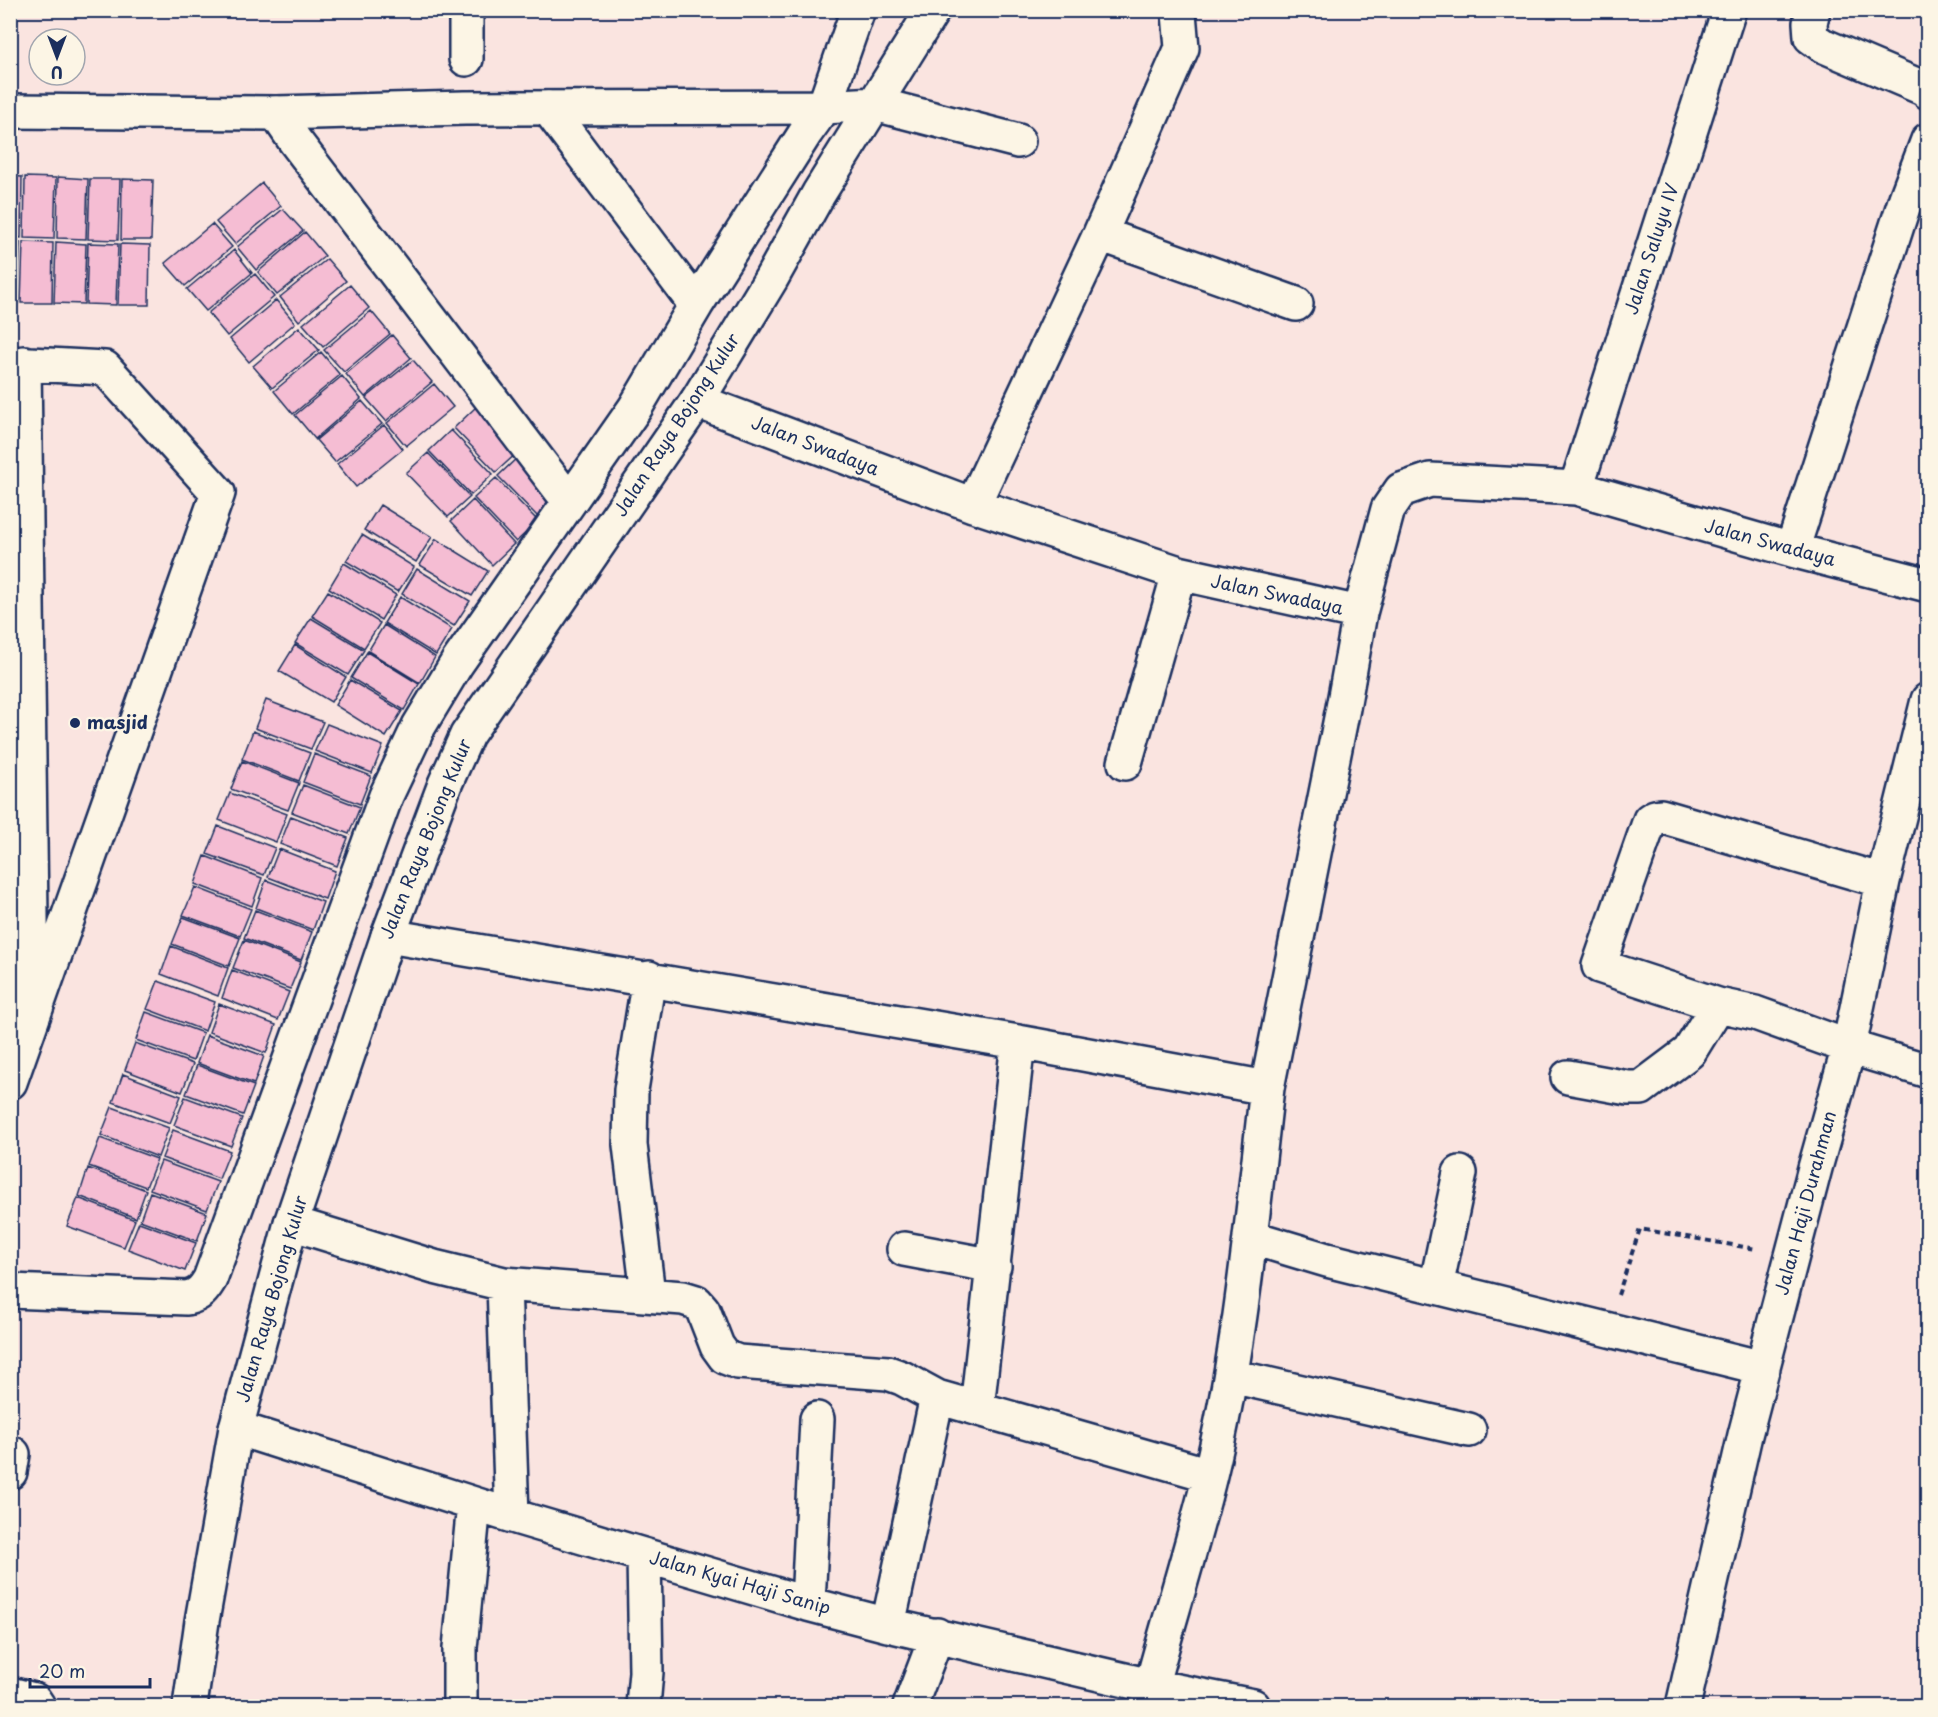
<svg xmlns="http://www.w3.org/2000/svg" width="1938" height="1717" font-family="'Playpen Sans',sans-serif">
	<rect width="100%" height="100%" fill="#fae4e0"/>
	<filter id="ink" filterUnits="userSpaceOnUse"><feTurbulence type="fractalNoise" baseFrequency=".0167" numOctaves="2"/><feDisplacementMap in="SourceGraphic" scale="12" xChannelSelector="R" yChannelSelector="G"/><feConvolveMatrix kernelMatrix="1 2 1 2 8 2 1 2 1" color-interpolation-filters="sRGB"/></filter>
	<g filter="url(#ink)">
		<!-- building -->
		<path fill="#f5bdd3" stroke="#1b2f5e" stroke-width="1.5" d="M10 176 22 177 21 238 10 237Z
			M25 177 56 178 54 239 24 238Z
			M58 177 88 179 86 239 57 238Z
			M90 179H120L118 240 88 239Z
			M122 179 153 180 151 240H121Z
			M262 183 281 206 235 244 216 222Z
			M283 209 303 231 256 270 237 247Z
			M212 224 232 247 185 286 165 263Z
			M305 232 325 256 277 295 258 272Z
			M10 241 20 242 18 303 10 302Z
			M23 242 53 243 52 303H21Z
			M56 242 86 244 84 304 54 303Z
			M88 243 118 244 116 305 86 304Z
			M120 244 150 245 149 305H118Z
			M234 250 252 273 206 311 187 289Z
			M327 259 346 281 299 321 280 297Z
			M255 274 274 297 227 336 208 313Z
			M350 285 369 308 323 347 303 324Z
			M276 300 295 323 249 362 230 339Z
			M371 311 390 334 344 372 324 350Z
			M299 327 319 350 272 388 253 366Z
			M392 335 411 358 365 397 346 374Z
			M321 352 340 375 293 414 274 391Z
			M413 360 432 382 386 421 366 398Z
			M342 376 361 399 315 439 295 415Z
			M434 384 453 407 406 446 387 423Z
			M362 401 382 424 335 462 316 440Z
			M476 407 518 452 496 472 454 428Z
			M384 425 403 449 356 487 337 464Z
			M451 430 493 474 471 495 429 451Z
			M428 453 470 497 448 517 406 473Z
			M520 455 562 500 540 519 498 476Z
			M496 478 538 521 516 542 474 498Z
			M473 500 514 544 492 565 451 521Z
			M380 505 432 537 416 562 364 530Z
			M362 535 414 567 398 592 346 561Z
			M436 539 488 571 472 596 420 565Z
			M344 563 396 595 381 620 329 588Z
			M417 569 470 601 454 626 402 594Z
			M328 591 380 623 364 648 312 616Z
			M400 597 452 629 436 655 384 623Z
			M311 618 364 650 348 675 295 643Z
			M384 625 435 657 420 683 368 651Z
			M295 645 346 677 331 702 279 671Z
			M367 652 419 684 404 710 351 678Z
			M350 680 402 711 386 737 335 705Z
			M266 700 323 722 311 749 255 728Z
			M327 724 383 746 372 773 315 751Z
			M253 731 310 753 299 781 242 759Z
			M314 754 371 776 360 804 303 782Z
			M242 761 299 783 288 810 231 789Z
			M303 785 360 807 349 834 292 812Z
			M230 793 287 814 276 842 219 820Z
			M291 816 348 838 337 866 280 844Z
			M218 826 275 848 264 875 207 854Z
			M279 849 335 871 325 899 268 877Z
			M205 856 262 878 252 906 195 884Z
			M266 880 323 902 313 930 256 908Z
			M195 887 251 909 240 936 183 915Z
			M255 910 312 932 301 960 244 938Z
			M183 917 240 938 229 966 172 944Z
			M244 940 301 962 290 989 233 968Z
			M171 946 228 968 218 996 161 974Z
			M232 970 289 992 278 1020 222 998Z
			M158 981 215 1002 205 1031 147 1009Z
			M219 1004 276 1025 266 1053 209 1032Z
			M146 1012 203 1033 193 1061 136 1040Z
			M207 1035 264 1056 254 1084 197 1063Z
			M135 1043 193 1064 182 1092 125 1070Z
			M197 1065 254 1086 243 1115 186 1094Z
			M123 1074 181 1096 170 1123 113 1102Z
			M185 1097 242 1118 231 1146 174 1125Z
			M112 1107 169 1128 158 1157 101 1135Z
			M173 1130 230 1151 219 1179 162 1158Z
			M100 1138 157 1159 146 1187 89 1166Z
			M161 1161 218 1182 207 1210 150 1189Z
			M88 1168 146 1190 136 1218 79 1196Z
			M150 1192 207 1213 197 1241 140 1220Z
			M78 1198 135 1220 124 1247 67 1226Z
			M139 1222 196 1243 185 1271 128 1249Z"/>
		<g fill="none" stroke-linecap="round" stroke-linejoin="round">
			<defs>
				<path id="minor" d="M1813 10 1810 23 1811 37 1822 45 1923 88 1928 92
					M466 59V10
					M875 104 1018 141
					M548 108 696 305
					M276 113 295 141 569 501
					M1100 234 1296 304
					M10 363 105 368 218 493 10 1082
					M24 363 32 997
					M697 401 973 505 1179 573 1360 613 1388 509 1401 490 1430 480 1576 488 1792 550 1928 585
					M1576 488 1729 10
					M973 505 1100 234 1182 48 1179 13 1177 10
					M1792 550 1906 198 1928 140
					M1125 763 1179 573
					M388 936 1018 1042 1267 1088C1252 1217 1241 1348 1210 1475 1191 1552 1166 1629 1146 1706
					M1718 1005 1599 966 1650 820 1655 817 1661 816 1883 881
					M1568 1077 1628 1088H1641L1689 1052 1718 1005 1755 1013 1849 1047 1928 1071
					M1267 1088 1343 708 1360 613
					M291 1223 434 1267 504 1284
					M1250 1237 1327 1260 1763 1368
					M904 1249 994 1266
					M1436 1287 1460 1173
					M10 1291 187 1298C200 1295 204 1289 210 1279L386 796 419 726 457 663 635 408 696 305 806 132 824 107 858 10
					M648 1294 630 1145 631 1090 649 978
					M1231 1376 1469 1430
					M977 1408 1018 1042
					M236 1428 512 1516 808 1604 888 1625 1151 1686 1253 1706
					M10 1472 13 1454
					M512 1516 504 1284 683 1298 696 1302 703 1310 717 1346 725 1357 738 1362 888 1373 902 1378 937 1397 1210 1475
					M808 1604 817 1419
					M888 1625 937 1397
					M10 1694 34 1700 38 1706
					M460 1706V1648L474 1504
					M643 1706 646 1672 644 1556
					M910 1706 937 1635
					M1683 1706 1745 1435 1815 1168 1849 1047 1883 881 1928 700"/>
				<path id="tertiary" d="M10 111 276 113 465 108 824 107 875 104
					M190 1706 202 1621 236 1428 291 1223 388 936 445 784 467 735 697 401 771 279 819 193 933 10"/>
			</defs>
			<!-- minor casing -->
			<use href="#minor" stroke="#1b2f5e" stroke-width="38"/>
			<!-- tertiary casing -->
			<use href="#tertiary" stroke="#1b2f5e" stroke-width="38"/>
			<!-- path -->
			<path stroke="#1b2f5e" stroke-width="4" stroke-dasharray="6 4.5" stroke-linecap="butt" d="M1618 1295 1640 1229 1756 1249"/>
			<!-- minor -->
			<use href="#minor" stroke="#fcf5e5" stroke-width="33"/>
			<!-- tertiary -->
			<use href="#tertiary" stroke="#fcf5e5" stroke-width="33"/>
		</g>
	</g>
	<!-- markers -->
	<circle fill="#1b2f5e" stroke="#fcf5e5" stroke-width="2" cx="75" cy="723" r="6"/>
	<g text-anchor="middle" stroke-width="4.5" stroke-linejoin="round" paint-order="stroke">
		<!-- street labels -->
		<g font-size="18" fill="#1b2f5e" stroke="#fcf5e5">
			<text transform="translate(1652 249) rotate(-72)" y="6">Jalan Saluyu IV</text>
			<text transform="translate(677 425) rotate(-57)" y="6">Jalan Raya Bojong Kulur</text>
			<text transform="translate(815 446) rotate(21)" y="6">Jalan Swadaya</text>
			<text transform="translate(1770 543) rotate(15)" y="6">Jalan Swadaya</text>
			<text transform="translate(1277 595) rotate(12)" y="6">Jalan Swadaya</text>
			<text transform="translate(426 839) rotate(-68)" y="6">Jalan Raya Bojong Kulur</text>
			<text transform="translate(1806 1203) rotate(-75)" y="6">Jalan Haji Durahman</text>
			<text transform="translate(272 1299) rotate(-74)" y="6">Jalan Raya Bojong Kulur</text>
			<text transform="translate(740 1583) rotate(16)" y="6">Jalan Kyai Haji Sanip</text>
		</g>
		<!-- poi labels -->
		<g font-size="18" font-weight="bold" fill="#1b2f5e" stroke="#fcf5e5" text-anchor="start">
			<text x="87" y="729">masjid</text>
		</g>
	</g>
	<!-- margin -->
	<rect width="1938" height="1717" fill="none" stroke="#fcf5e5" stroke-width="36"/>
	<rect x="18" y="18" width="1902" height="1681" fill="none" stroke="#1b2f5e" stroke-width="2" filter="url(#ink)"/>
	<!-- north arrow -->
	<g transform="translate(57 57) rotate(180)"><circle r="28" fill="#fcf5e5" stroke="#a2a6af" stroke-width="1.5"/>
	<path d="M0-4.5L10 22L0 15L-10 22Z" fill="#1b2f5e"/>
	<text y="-9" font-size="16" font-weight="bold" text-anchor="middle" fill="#1b2f5e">U</text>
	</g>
	<!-- scale -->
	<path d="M30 1678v9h120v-9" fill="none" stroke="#1b2f5e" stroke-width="3"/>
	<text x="39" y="1678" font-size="18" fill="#1b2f5e" stroke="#fcf5e5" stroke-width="4.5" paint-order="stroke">20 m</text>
</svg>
